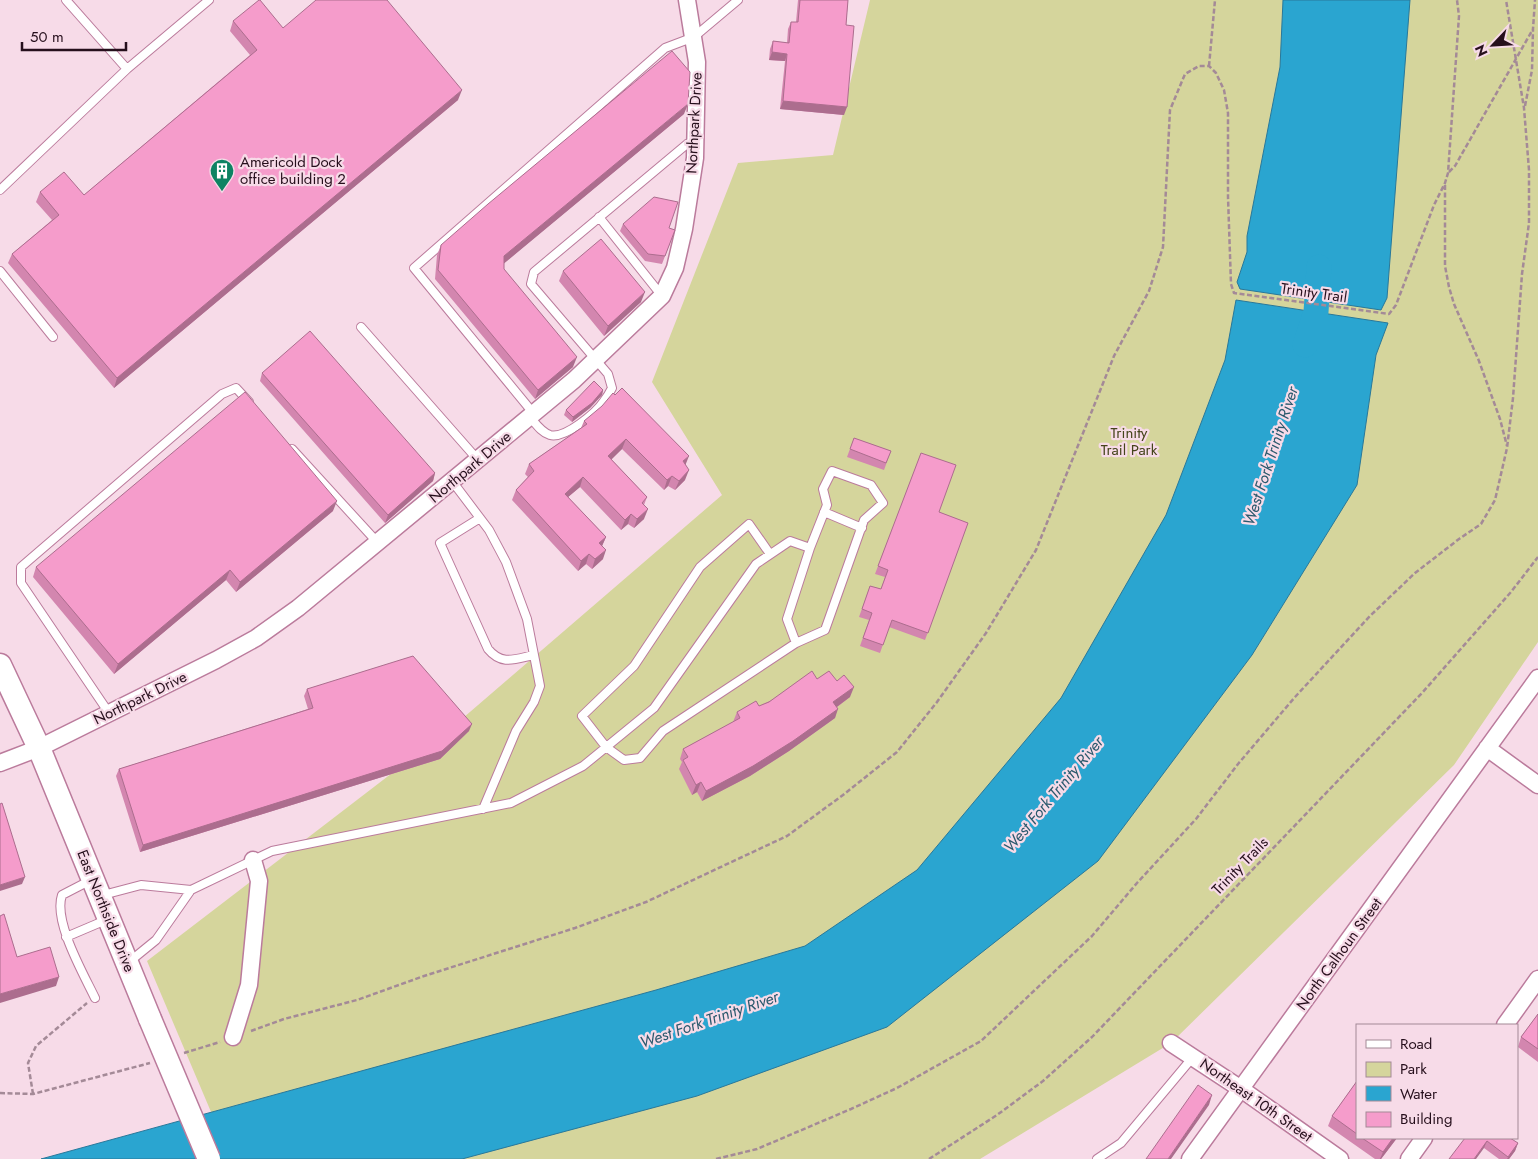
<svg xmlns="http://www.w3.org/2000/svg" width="1538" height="1159" font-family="Jost,sans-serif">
	<rect width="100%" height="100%" fill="#f7dbe8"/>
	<!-- green -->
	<path fill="#d5d59c" d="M870 0H1538V642L1454 765 1171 1043 980 1159H231L147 961 456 724 722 495 652 382 738 163 833 155Z"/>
	<!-- water -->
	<path fill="#2aa5d0" stroke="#29789a" d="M1283 0H1410L1387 298 1381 310 1240 289 1237 282 1247 252V236L1280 67Z
		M1236 300 1388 323 1376 355 1357 485 1252 655 1098 861 887 1027 697 1096 462 1159H41L656 990 805 946 917 870 1061 698 1166 515 1225 360Z"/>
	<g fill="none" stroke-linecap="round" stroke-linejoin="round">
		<!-- river -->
		<path stroke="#2aa5d0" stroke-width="25" d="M1305 345 1316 312 1319 267"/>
		<defs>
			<path id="lane" d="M66 0 127 69 209 0
				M0 190 127 69
				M599 217 662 296
				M0 271 53 337
				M361 327 478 460
				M534 414 414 268 665 48 694 37 738 0
				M530 417C536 424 541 432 550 435 565 439 596 413 604 401 607 397 610 392 612 388L608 374 531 284 534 272 687 144 695 141
				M292 449 378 543
				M452 481 489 530 506 562 527 619 540 686 534 702 516 731 483 809
				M824 512 862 528
				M480 518 440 543 488 649C502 666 515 659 534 655
				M796 643 825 630 864 520 883 503 871 485 832 471 823 489 827 505 810 548
				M109 713 21 583V567L222 394 236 388 249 402
				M91 880 62 895C53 921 83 973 95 998
				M191 890 272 851 511 803 583 766 654 708 756 564 790 541 810 548 787 619 796 643 663 731 640 758 624 760 606 747 582 716 634 666 700 567 749 524 770 554
				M103 895 141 885 191 890 156 940 129 962
				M66 937 106 920
				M1097 1159 1121 1143 1193 1057"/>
			<path id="street" d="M1487 748 1538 785
				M0 763 39 748 216 660 256 638 298 608 574 380 662 296 675 268 684 229 695 158 697 62 687 0
				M1505 1025 1538 979
				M233 1037 249 985 259 881 253 860
				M1171 1043 1241 1089 1340 1159
				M1190 1159 1538 678
				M1409 1159 1424 1138"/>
			<path id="secondary" d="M0 665 39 748 150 1019"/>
		</defs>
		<!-- lane casing -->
		<use href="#lane" stroke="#bb7b9c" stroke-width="10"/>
		<!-- street casing -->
		<use href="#street" stroke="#bb7b9c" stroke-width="19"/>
		<!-- secondary casing -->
		<use href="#secondary" stroke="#bb7b9c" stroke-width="25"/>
		<!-- path -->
		<path stroke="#a48a97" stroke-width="2.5" stroke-dasharray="5 2.5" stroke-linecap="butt" d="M1209 66 1215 0
			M1525 106 1532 70 1533 29 1535 0
			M1449 172 1455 166 1533 29
			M1445 185V266L1449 287 1454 304 1479 361 1500 419 1507 446
			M251 1031 284 1019 357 1000 424 976 575 928 646 902 787 836 843 795 897 752 937 702 986 633 1036 550 1114 356 1149 291 1163 247 1170 110 1185 74 1199 66H1209L1216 73 1224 90 1228 113V197L1231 284 1234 293 1389 314 1396 305 1434 205 1445 183 1448 173 1459 16 1457 0
			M184 1053 220 1042
			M0 1093 33 1094 150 1063
			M33 1094 28 1063 36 1046 87 1003
			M716 1159 757 1149 851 1109 897 1088 981 1041 1092 936 1137 883 1196 819 1238 764 1295 697 1370 616 1415 573 1459 539 1481 524 1495 500 1507 448 1513 398 1522 274 1529 223V170L1524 108 1506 0
			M929 1159 997 1115 1043 1081 1092 1037 1422 693 1511 592 1538 557"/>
		<!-- lane -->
		<use href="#lane" stroke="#fff" stroke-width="8"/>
		<!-- street -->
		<use href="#street" stroke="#fff" stroke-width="16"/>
		<!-- secondary -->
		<use href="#secondary" stroke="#fff" stroke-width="22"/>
		<defs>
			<path id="secondary-bridge" d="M150 1019 209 1159"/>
		</defs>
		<!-- secondary-bridge casing -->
		<use href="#secondary-bridge" stroke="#bb7b9c" stroke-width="25" stroke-linecap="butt"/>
		<!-- secondary-bridge -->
		<use href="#secondary-bridge" stroke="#fff" stroke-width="22"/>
	</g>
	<!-- wall -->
	<path fill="#d386af" d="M798 0H848L846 25 844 115 780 109 785 61 769 60 770 49 773 41 787 43 788 29 791 22H796Z
		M233 21 283 28 458 100 114 388 8 263 12 254 52 220 36 202 40 192 84 195 250 55 230 31Z
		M684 114 504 263V269L573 367 535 399 435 279 437 255 441 245Z
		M623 224 675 230 662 264 645 261 620 231Z
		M563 271 641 302 604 336 559 281Z
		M262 373 435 473 433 481 385 523 260 381Z
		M603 390 602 395 590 408 572 422 564 415 566 410Z
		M584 421 686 465 685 480 675 490 668 486 664 490 622 449 611 459 647 497 644 505V519L634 528 628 524 621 530 580 487 568 497 606 537 602 546 603 559 592 569 586 564 578 571 512 500 516 490 528 477 525 474 529 464 581 428Z
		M854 438 891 451 884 470 847 457Z
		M921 453 939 512 968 523 925 640 889 627 880 653 860 646 869 620 859 617 870 586 881 589 885 577 875 574Z
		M333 511 236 592 226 580 114 674 33 577 36 567Z
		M817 679 837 681 850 697 837 707 835 718 789 751 750 776 702 801 697 792 692 795 679 769 682 762 680 759 683 749 733 722 737 712 759 706Z
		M307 689 469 731 440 759 140 852 116 776 119 769 308 709 304 696Z
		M1538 1014V1062L1518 1047 1521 1037Z
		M1357 1081V1138H1397L1381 1159H1375L1328 1126 1332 1116Z
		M1465 1138 1518 1143 1515 1151 1509 1159H1499L1484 1148Z"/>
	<!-- shaded-wall -->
	<path fill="#ac6d8e" d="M772 52 787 54 785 61 769 60Z
		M462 90 458 100 114 388 117 378Z
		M783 101 847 107 844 115 780 109Z
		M688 104 684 114 501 266 504 256Z
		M645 292 641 302 604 336 608 326Z
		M577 357 573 367 535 399 538 390Z
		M603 390 602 395 590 408 572 422 573 417Z
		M626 439 622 449 605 466 608 456Z
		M689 456 685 466 683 461Z
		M689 470 685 480 675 490 679 481Z
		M435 473 433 481 385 523 388 515Z
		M672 476 668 486 664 490 667 480Z
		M583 477 580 487 561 503 565 494Z
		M337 501 333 511 236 592 240 582Z
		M648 509 644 519 634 528 637 519Z
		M631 514 628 524 621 530 625 520Z
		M606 537 602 546 599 543Z
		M606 550 603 559 592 569 595 559Z
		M589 554 586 564 578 571 581 561Z
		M230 570 226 580 114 674 118 664Z
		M854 687 850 697 830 712 833 702Z
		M838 709 835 718 789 751 750 776 702 801 706 791Z
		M472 724 469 731 440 759 140 852 143 845Z
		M701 782 697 792 692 795 696 785Z
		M25 877 22 884 0 891V885Z
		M59 977 56 986 0 1003V994Z
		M1212 1095 1209 1105 1171 1159H1168Z
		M1393 1138H1397L1381 1159H1380L1383 1152Z
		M1487 1141 1484 1148 1476 1159H1474Z
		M1518 1143 1515 1151 1509 1159H1507Z"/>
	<!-- building -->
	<path fill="#f59ccb" stroke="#ac6d8e" d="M259 0H260L283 28 316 0H387L462 90 117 378 12 254 59 215 40 192 64 172 84 195 257 50 233 21Z
		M800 0H848L846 25 854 26 847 107 783 101 787 54 772 52 773 41 789 43 791 22H798Z
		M672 51 690 72 688 104 504 256V269L577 357 538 390 438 270 441 245 488 204Z
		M654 197 678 202 669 228 675 230 665 256 648 254 623 224Z
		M601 239 645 292 608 326 563 271Z
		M310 331 435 473 388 515 262 373Z
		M594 381 603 390 592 403 573 417 566 410Z
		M622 388 689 456 683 461 689 470 679 481 672 476 667 480 626 439 608 456 647 497 642 503 648 509 637 519 631 514 625 520 583 477 565 494 606 537 599 543 606 550 595 559 589 554 581 561 516 490 534 471 529 464 587 424 584 421 602 406 613 393 615 395Z
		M245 392 337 501 240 582 230 570 118 664 36 567Z
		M854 438 891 451 886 463 850 449Z
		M921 453 956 465 939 512 968 523 928 633 892 620 883 645 863 638 872 613 862 609 870 586 881 589 888 570 878 566Z
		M413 656 472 724 442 751 143 845 119 769 313 708 307 689Z
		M812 671 817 679 829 671 837 681 844 675 854 687 833 702 838 709 793 741 753 766 706 791 701 782 696 785 683 760 688 757 683 749 740 718 737 712 756 701 759 706 769 702Z
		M2 803 25 877 0 885V804Z
		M4 914 17 957 50 947 59 977 0 994V916Z
		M1538 1014V1049L1521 1037Z
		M1357 1081V1134L1332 1116Z
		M1198 1085 1212 1095 1168 1159H1146Z
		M1362 1138H1393L1383 1152Z
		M1465 1138H1510L1518 1143 1508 1157 1487 1141 1474 1159H1449Z"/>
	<!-- icons -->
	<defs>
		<symbol id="building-pin" viewBox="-11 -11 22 30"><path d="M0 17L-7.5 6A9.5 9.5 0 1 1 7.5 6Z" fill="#0d8363" stroke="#f7dbe8"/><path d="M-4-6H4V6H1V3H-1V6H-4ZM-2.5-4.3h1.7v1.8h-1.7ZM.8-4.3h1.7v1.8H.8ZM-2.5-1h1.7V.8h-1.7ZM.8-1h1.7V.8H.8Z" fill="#fff"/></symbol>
	</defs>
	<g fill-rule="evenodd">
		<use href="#building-pin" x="208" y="157" width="28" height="38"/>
	</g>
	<g text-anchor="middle" stroke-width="4.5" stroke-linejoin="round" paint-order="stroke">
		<!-- street labels -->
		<g font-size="15" fill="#260f1c" stroke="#f7dbe8">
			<text transform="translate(694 123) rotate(-87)" y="5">Northpark Drive</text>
			<text transform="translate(1314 293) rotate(8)" y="5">Trinity Trail</text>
			<text transform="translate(470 467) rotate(-40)" y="5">Northpark Drive</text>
			<text transform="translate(140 698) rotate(-26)" y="5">Northpark Drive</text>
			<text transform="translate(1240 866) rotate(-46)" y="5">Trinity Trails</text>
			<text transform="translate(106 911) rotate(68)" y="5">East Northside Drive</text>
			<text transform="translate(1339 954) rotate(-54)" y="5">North Calhoun Street</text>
			<text transform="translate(1256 1100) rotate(35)" y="5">Northeast 10th Street</text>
		</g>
		<!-- poi labels -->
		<g font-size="15" fill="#260f1c" stroke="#f7dbe8" text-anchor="start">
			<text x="240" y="167">Americold Dock<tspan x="240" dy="17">office building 2</tspan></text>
		</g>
		<!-- park labels -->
		<g font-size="15" fill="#45441b" stroke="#f7dbe8">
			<text x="1129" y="438">Trinity<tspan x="1129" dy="17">Trail Park</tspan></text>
		</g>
		<!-- water labels -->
		<g font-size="16" font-style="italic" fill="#2b596d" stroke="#f7dbe8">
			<text transform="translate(1270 456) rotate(-72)" y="6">West Fork Trinity River</text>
			<text transform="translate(1053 794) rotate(-50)" y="6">West Fork Trinity River</text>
			<text transform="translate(709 1019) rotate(-19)" y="6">West Fork Trinity River</text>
		</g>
	</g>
	<!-- legend -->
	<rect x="1356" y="1024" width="162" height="115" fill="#f7dbe8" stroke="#a38996"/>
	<rect x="1366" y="1040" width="25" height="8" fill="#ffffff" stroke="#a38996"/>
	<text x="1400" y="1049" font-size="15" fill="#260f1c">Road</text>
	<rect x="1366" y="1062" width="25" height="15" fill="#d5d59c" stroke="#a38996"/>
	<text x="1400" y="1074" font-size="15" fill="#260f1c">Park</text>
	<rect x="1366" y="1086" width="25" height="15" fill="#2aa5d0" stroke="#a38996"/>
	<text x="1400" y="1099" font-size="15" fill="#260f1c">Water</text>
	<rect x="1366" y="1112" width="25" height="15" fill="#f59ccb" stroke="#a38996"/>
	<text x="1400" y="1124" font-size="15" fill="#260f1c">Building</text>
	<!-- north arrow -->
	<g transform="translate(1493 45) rotate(245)" stroke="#f7dbe8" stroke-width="4" paint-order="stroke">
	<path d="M0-4L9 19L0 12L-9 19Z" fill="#260f1c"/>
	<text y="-8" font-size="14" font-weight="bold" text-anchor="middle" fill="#260f1c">N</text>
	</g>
	<!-- scale -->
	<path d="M22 42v8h104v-8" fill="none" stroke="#260f1c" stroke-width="2.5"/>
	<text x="30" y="42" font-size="15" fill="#260f1c" stroke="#f7dbe8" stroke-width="4" paint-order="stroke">50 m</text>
</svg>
